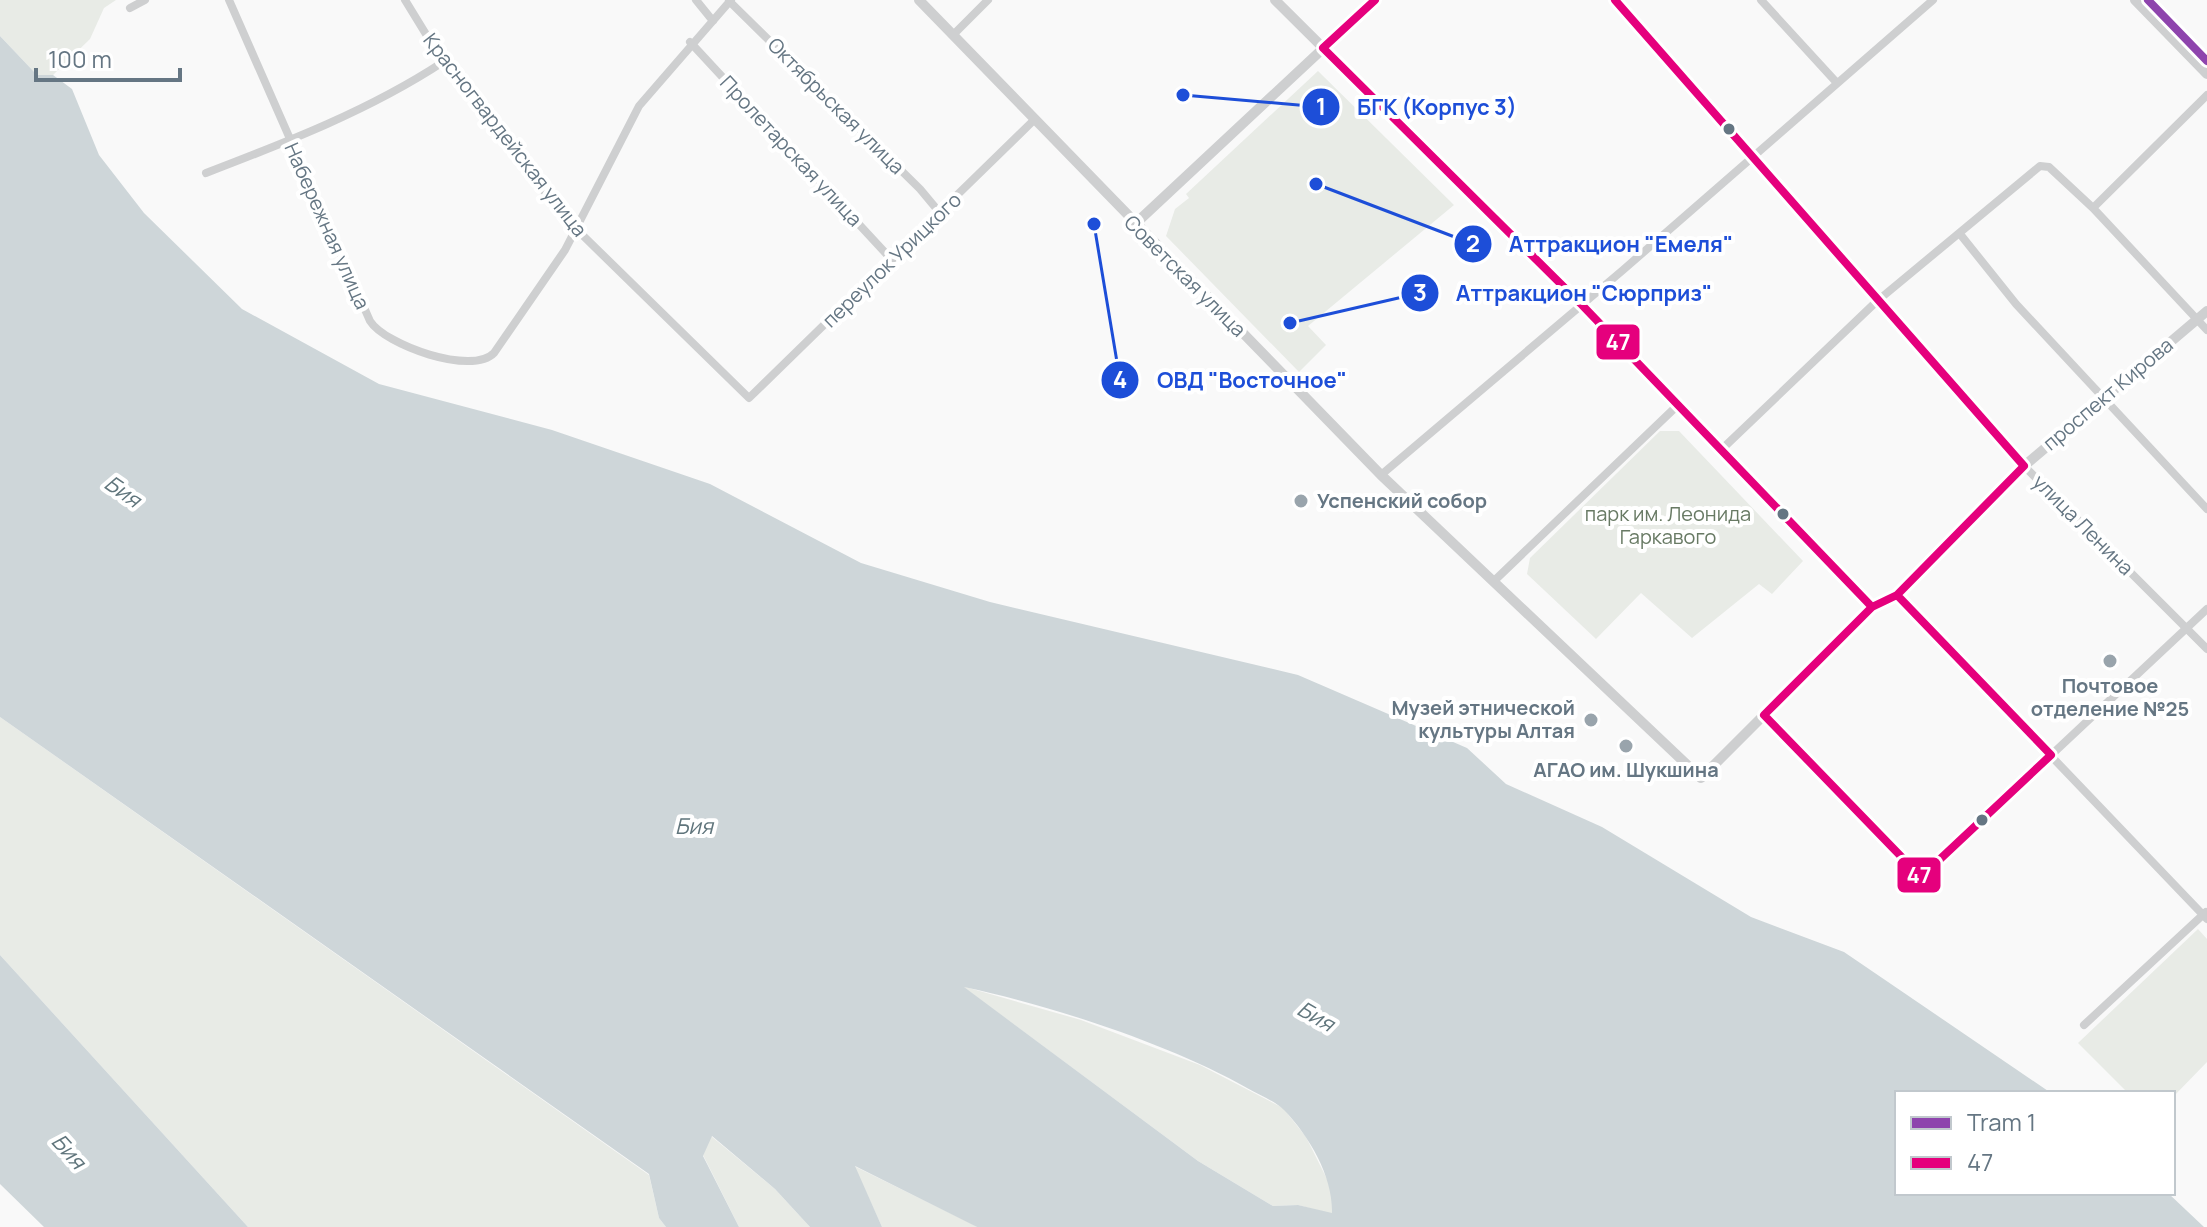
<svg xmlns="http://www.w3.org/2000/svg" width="2207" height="1227" font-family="Manrope,sans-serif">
	<rect width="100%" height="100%" fill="#f9f9f9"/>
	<!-- green -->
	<path fill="#e8ebe6" d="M0 0H116L104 8 90 39 53 75H37L0 36Z
		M1318 71 1454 205 1308 326 1326 345 1299 372 1166 236 1175 209 1189 198 1186 194Z
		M1660 431H1679L1803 561 1772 594 1759 584 1692 638 1641 593 1596 639 1527 574 1530 558Z
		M0 717 649 1175 659 1218 666 1227H248L0 955Z
		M2198 929 2207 939V1062L2173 1097V1093H2128L2078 1043Z
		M962 986 1081 1020 1200 1065 1283 1108 1306 1137 1332 1189V1214L1298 1205 1273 1206 1198 1161Z
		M711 1136 775 1189 810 1227H739L703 1155Z
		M854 1166 970 1223 977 1227H882Z"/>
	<!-- water -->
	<path fill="#ced6d9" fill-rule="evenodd" d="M0 36 37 75H53L72 89 99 155 144 213 242 309 379 384 552 430 710 484 861 563 990 602 1298 675 1467 748 1506 784 1602 827 1751 917 1844 952 2051 1093H1897V1193H2168L2204 1227H977L855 1166 882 1227H810L775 1189 712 1136 703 1156 739 1227H666L659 1218 649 1174 0 717ZM964 987C1050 1005 1172 1045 1247 1088 1259 1095 1275 1101 1284 1110 1310 1137 1333 1177 1332 1213L1298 1205 1273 1206 1198 1161Z
		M0 955 248 1227H44L0 1184Z"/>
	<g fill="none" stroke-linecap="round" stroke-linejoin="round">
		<!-- minor -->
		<path stroke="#cecfd0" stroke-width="8" d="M229 0 370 321C385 345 472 376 494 353L565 250 639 106 731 0
			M405 0 443 62 566 219 749 398 1034 120
			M696 0 713 21
			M1761 0 1837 83
			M729 1 920 189 940 213
			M130 8 145 0
			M953 35 988 0
			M690 42 892 260
			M206 173C287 142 370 110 443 62
			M2093 208 2207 95
			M1960 234 2016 304 2207 509
			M1721 450 1876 302 2040 166 2049 167 2093 208 2207 330
			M2024 466 2207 649
			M1381 475 1623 270 1933 0
			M1494 581 1679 404
			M1897 595 2207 919
			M1764 715 1921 877 2207 609
			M2084 1025 2206 912"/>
		<!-- tertiary -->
		<path stroke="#cecfd0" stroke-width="10" d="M919 0 1381 475 1701 778 1872 607 1897 595 2024 466 2207 311
			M1275 0 1582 305 1872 607
			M1615 0 2024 466
			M2135 0 2207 74
			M1134 225 1375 0"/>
		<defs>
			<path id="bus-1" d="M1375 0 1323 48 1582 305 1872 607
				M1615 0 2024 466 1897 595
				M1897 595 2051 755 1921 877 1764 715 1872 607Z"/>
		</defs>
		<!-- bus-1 casing -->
		<use href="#bus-1" stroke="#fff" stroke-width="14"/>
		<!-- bus-1 -->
		<use href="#bus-1" stroke="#e5007d" stroke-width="8"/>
		<defs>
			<path id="tram-1" d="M2148 0 2207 61"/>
		</defs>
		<!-- tram-1 casing -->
		<use href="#tram-1" stroke="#fff" stroke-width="14"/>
		<!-- tram-1 -->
		<use href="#tram-1" stroke="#8e44ad" stroke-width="8"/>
	</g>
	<!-- markers -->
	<g fill="#657683" stroke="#fff" stroke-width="3">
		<circle cx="1729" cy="129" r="7"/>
		<circle cx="1783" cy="514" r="7"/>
		<circle cx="1982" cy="820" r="7"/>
	</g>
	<g fill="#99a4ac" stroke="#fff" stroke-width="3">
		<circle cx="1301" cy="501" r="8"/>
		<circle cx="2110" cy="661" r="8"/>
		<circle cx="1591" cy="720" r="8"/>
		<circle cx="1626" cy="746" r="8"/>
	</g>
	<g text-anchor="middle" stroke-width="8" stroke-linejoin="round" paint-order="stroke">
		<!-- street labels -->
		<g font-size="20" fill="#657683" stroke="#fff">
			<text transform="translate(836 106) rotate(45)" y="7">Октябрьская улица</text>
			<text transform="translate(505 135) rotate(52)" y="7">Красногвардейская улица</text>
			<text transform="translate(791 151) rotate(47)" y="7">Пролетарская улица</text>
			<text transform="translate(327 226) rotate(66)" y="7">Набережная улица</text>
			<text transform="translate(892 260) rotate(-44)" y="7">переулок Урицкого</text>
			<text transform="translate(1185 276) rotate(45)" y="7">Советская улица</text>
			<text transform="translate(2108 394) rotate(-40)" y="7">проспект Кирова</text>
			<text transform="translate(2083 525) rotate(45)" y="7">улица Ленина</text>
		</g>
		<!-- poi labels -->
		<g font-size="20" font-weight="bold" fill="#657683" stroke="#fff">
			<text x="1317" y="508" text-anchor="start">Успенский собор</text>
			<text x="2110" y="693">Почтовое<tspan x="2110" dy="23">отделение №25</tspan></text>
			<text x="1575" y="715" text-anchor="end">Музей этнической<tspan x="1575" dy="23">культуры Алтая</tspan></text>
			<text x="1626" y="777">АГАО им. Шукшина</text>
		</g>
		<!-- park labels -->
		<g font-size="20" fill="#687a64" stroke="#fff">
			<text x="1668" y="521">парк им. Леонида<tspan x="1668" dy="23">Гаркавого</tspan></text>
		</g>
		<!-- water labels -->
		<g font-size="22" font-style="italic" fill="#60757c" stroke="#fff">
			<text transform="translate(123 491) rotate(35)" y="8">Бия</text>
			<text x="694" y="834">Бия</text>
			<text transform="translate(1316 1016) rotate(30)" y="8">Бия</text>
			<text transform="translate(69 1151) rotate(48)" y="8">Бия</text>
		</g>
	</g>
	<!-- callouts -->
	<path fill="none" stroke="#1d4ed8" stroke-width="3" d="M1183 95L1321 107M1316 184L1473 244M1290 323L1420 293M1094 224L1120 380"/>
	<g fill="#1d4ed8" stroke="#fff" stroke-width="3">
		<circle cx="1183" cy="95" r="8"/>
		<circle cx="1316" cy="184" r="8"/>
		<circle cx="1290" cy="323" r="8"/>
		<circle cx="1094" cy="224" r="8"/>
		<circle cx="1321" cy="107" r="20"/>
		<circle cx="1473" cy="244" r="20"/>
		<circle cx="1420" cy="293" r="20"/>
		<circle cx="1120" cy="380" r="20"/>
	</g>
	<g font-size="24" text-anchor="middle" font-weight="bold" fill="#fff">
		<text x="1321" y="115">1</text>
		<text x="1473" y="252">2</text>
		<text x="1420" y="301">3</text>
		<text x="1120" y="388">4</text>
	</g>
	<g font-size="22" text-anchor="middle" font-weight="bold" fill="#1d4ed8" stroke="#fff" stroke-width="8" stroke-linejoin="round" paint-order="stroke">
		<text x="1437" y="115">БГК (Корпус 3)</text>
		<text x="1621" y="252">Аттракцион "Емеля"</text>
		<text x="1584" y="301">Аттракцион "Сюрприз"</text>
		<text x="1252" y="388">ОВД "Восточное"</text>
	</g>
	<g stroke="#fff" stroke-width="3">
		<rect x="1595" y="323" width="46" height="38" rx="8" fill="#e5007d"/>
		<rect x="1896" y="856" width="46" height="38" rx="8" fill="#e5007d"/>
	</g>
	<g font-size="22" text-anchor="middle" font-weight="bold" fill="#fff">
		<text x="1618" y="350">47</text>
		<text x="1919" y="883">47</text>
	</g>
	<!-- legend -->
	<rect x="1895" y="1091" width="280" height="104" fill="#ffffff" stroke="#c1c8cd" stroke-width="2"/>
	<rect x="1911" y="1117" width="40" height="12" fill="#8e44ad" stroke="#c1c8cd" stroke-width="2"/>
	<text x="1967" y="1131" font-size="24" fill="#657683">Tram 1</text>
	<rect x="1911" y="1157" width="40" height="12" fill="#e5007d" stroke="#c1c8cd" stroke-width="2"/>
	<text x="1967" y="1171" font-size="24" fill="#657683">47</text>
	<!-- scale -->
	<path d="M36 68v12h144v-12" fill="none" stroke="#657683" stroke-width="4"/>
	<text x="48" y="68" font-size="24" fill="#657683" stroke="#ffffff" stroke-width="6" paint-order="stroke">100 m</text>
</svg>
